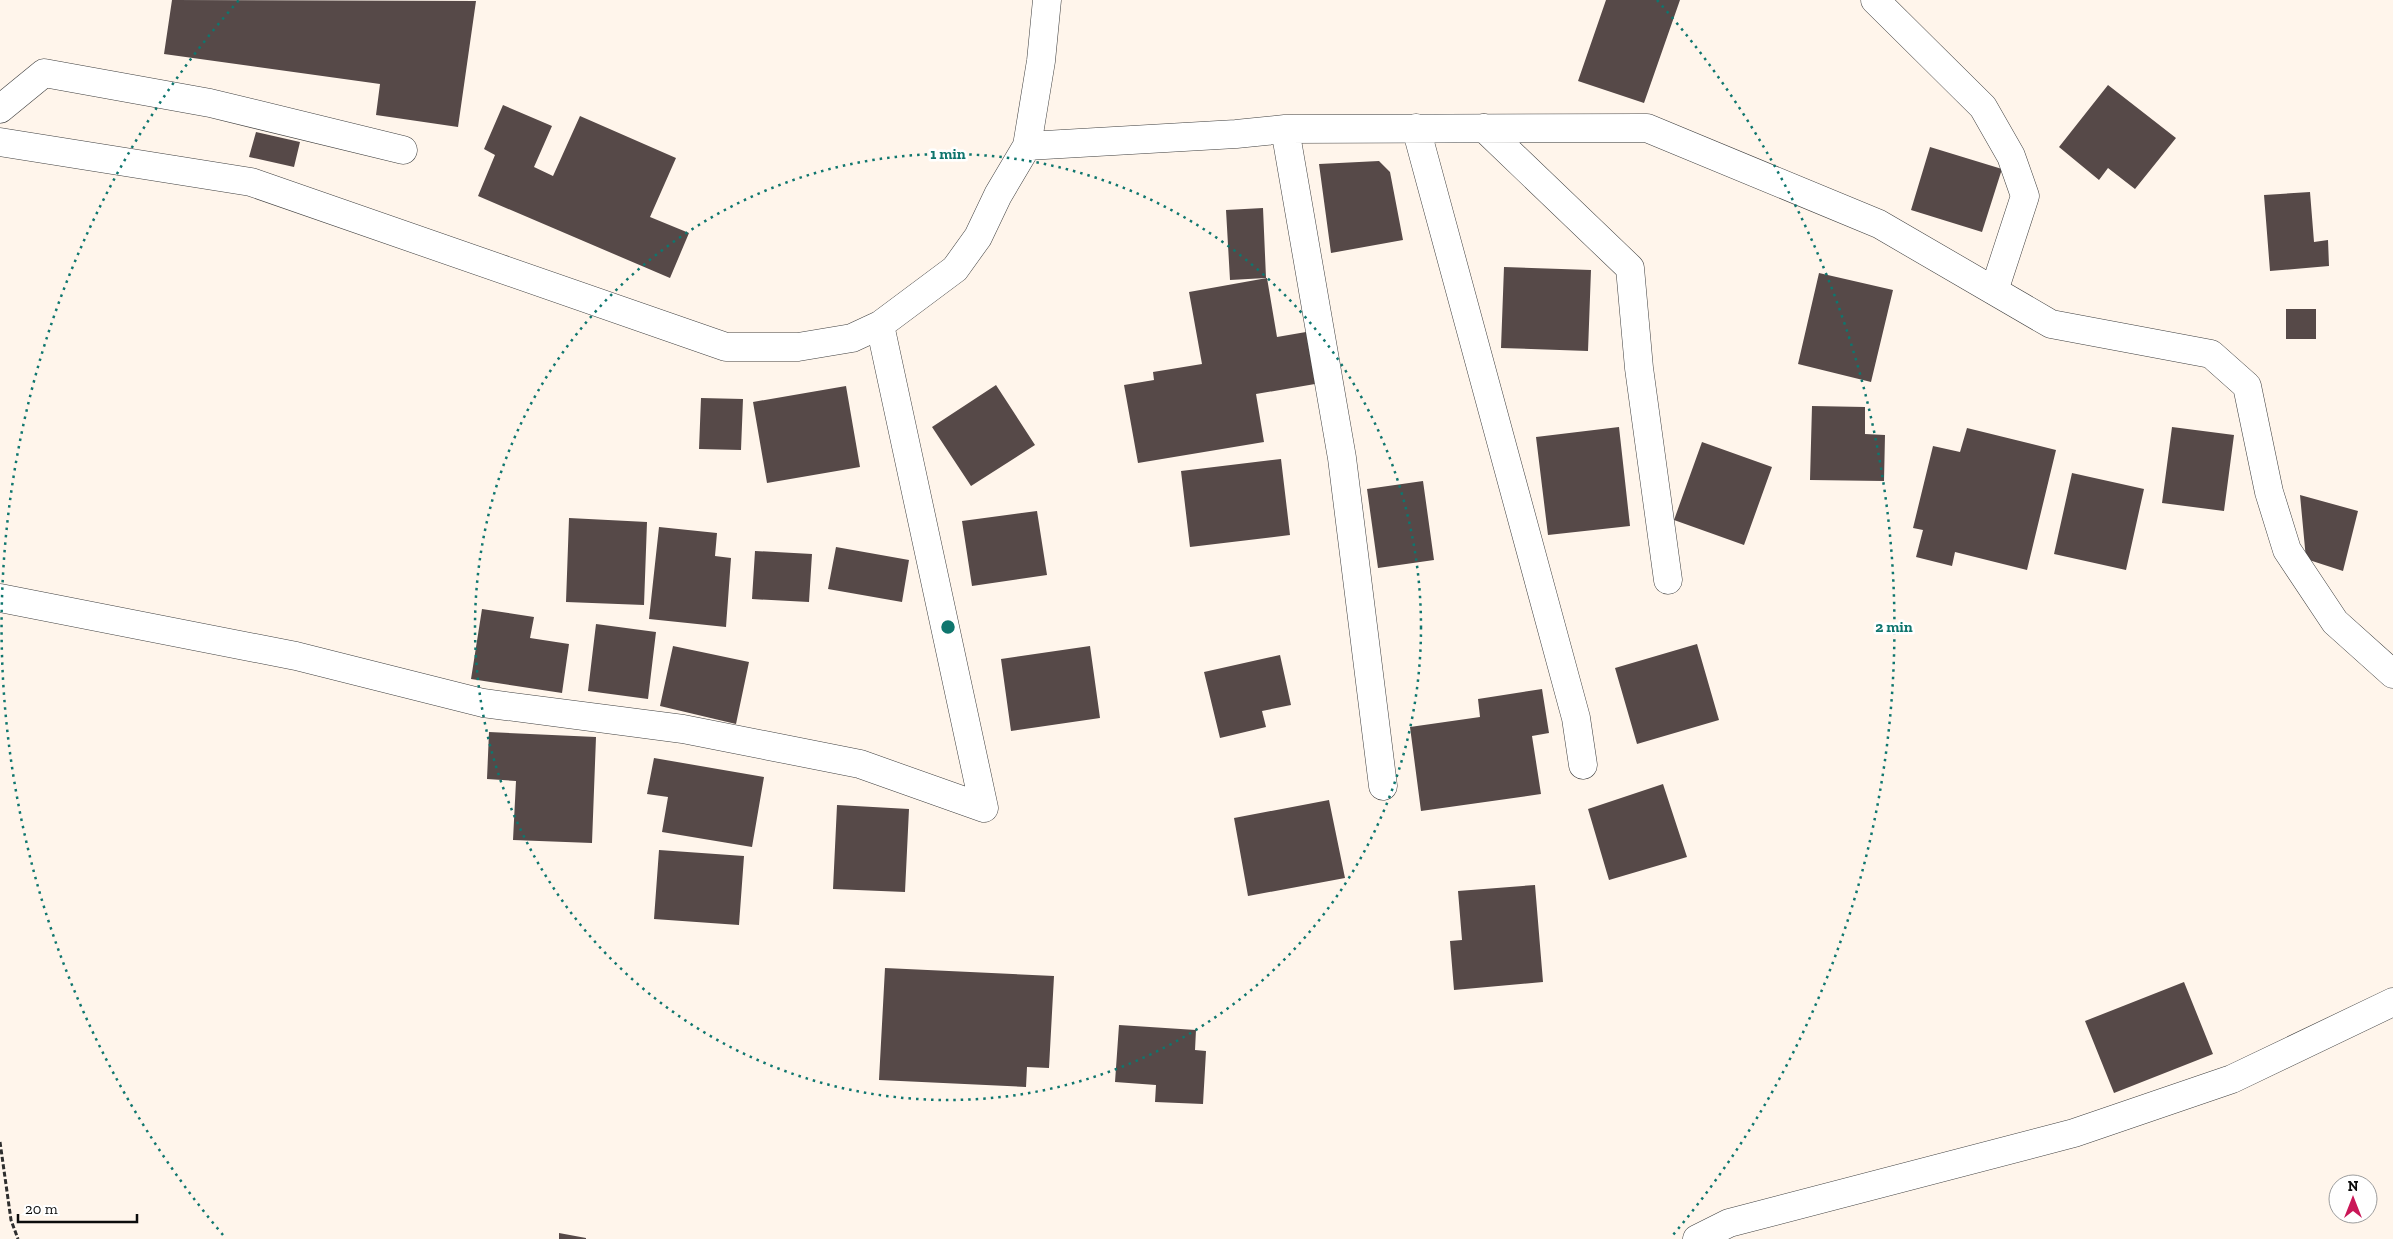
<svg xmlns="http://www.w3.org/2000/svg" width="2393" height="1239" font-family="'Zilla Slab',serif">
	<rect width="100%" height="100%" fill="#fff5eb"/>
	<!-- building -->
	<path fill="#564948" d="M172 0 476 1 458 127 376 115 380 84 164 54Z
		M1606 0H1680L1644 103 1578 81Z
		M2108 85 2176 138 2135 189 2108 168 2099 180 2059 147Z
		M503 105 552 126 534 167 553 176 580 116 676 158 650 217 689 233 670 278 478 196 495 155 484 149Z
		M256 132 300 142 294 167 249 157Z
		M1930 147 2002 169 1982 232 1911 210Z
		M1379 161 1390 172 1403 240 1331 253 1319 164Z
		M2310 192 2314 242 2328 240 2329 266 2270 271 2264 195Z
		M1263 208 1266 278 1230 280 1226 210Z
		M1504 267 1591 270 1588 351 1501 348Z
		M1819 273 1893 290 1871 382 1798 364Z
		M1267 278 1277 337 1306 332 1315 384 1256 394 1264 442 1138 463 1124 385 1154 380 1153 372 1202 364 1189 292Z
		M2286 309H2316V339H2286Z
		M996 385 1035 445 971 486 932 427Z
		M846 386 860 467 767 483 753 402Z
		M701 398 743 399 741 450 699 449Z
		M1812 406 1865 407V434L1885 435 1884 481 1810 480Z
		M1619 427 1630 526 1548 535 1536 437Z
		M2172 427 2234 435 2224 511 2162 503Z
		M1967 428 2056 450 2027 570 1955 552 1952 566 1916 557 1923 530 1913 528 1933 446 1960 452Z
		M1702 442 1772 467 1744 545 1674 520Z
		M1281 459 1290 535 1190 547 1181 471Z
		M2072 473 2144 489 2126 570 2054 554Z
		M1423 481 1434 560 1378 568 1367 489Z
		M2300 495 2358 511 2343 571 2306 559Z
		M1037 511 1047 575 972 586 962 521Z
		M569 518 647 522 644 605 566 602Z
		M659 527 717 533 715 556 731 558 726 627 649 619Z
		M836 547 909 560 902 602 828 589Z
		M755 551 812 554 809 602 752 599Z
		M482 609 534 617 530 638 569 644 562 693 471 679Z
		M596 624 656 632 648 699 588 691Z
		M1697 644 1719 720 1637 744 1615 668Z
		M673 646 749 662 736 724 660 706Z
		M1090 646 1100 718 1011 731 1001 659Z
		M1280 655 1291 705 1262 711 1266 727 1220 738 1204 672Z
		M1542 689 1549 733 1532 736 1541 794 1421 811 1410 727 1480 717 1478 699Z
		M489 732 596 737 592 843 513 840 516 781 487 779Z
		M654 758 764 777 752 847 662 832 668 797 647 794Z
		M1663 784 1687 857 1609 880 1588 809Z
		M1329 800 1345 878 1248 896 1234 818Z
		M837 805 909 809 905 892 833 889Z
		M659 850 744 856 739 925 654 919Z
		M1535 885 1543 982 1454 990 1450 941 1462 940 1458 891Z
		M885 968 1054 976 1049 1068 1027 1067 1026 1087 879 1080Z
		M2184 982 2213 1054 2114 1093 2085 1021Z
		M1119 1025 1196 1030 1195 1050 1206 1051 1203 1104 1155 1102 1156 1085 1115 1082Z
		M559 1233 586 1238V1239H559Z"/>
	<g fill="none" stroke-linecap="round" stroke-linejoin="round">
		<defs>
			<path id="minor" d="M1875 0 1983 107 2011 156 2025 196 1994 291
				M0 109 44 73 210 103 403 150
				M1416 128 1576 718 1583 765
				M1484 128 1630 268 1639 368 1668 580
				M1285 129 1342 458 1383 786
				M0 142 251 182 726 347H798L852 338 880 325 955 269 978 237 998 195 1027 146 1041 61 1047 0
				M1027 146 1236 134 1285 129 1647 128 1879 224 2051 324 2211 354 2247 386 2269 492 2287 550 2335 622 2393 674
				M880 325 984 808
				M0 598 296 656 483 703 683 729 860 764 984 808
				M1697 1239 1729 1223 2074 1133 2232 1079 2393 1002"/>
		</defs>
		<!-- minor casing -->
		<use href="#minor" stroke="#3f3f3f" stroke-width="29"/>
		<!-- path -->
		<path stroke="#2e2e2e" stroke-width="3" stroke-dasharray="5 2.5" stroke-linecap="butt" d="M0 1142 11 1220 18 1239"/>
		<!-- minor -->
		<use href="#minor" stroke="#fff" stroke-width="28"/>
	</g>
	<!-- distance rings -->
	<g fill="none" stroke="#0f766e" stroke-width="2.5" stroke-dasharray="2.5 5">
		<circle cx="948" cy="627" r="473"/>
		<path d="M223 1235A946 946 0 0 1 239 0M1657 0A946 946 0 0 1 1673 1235"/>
	</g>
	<circle cx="948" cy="627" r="8" fill="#0f766e" stroke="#fff" stroke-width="2.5"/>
	<g font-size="15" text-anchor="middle" font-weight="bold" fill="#0f766e" stroke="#fff" stroke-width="5" stroke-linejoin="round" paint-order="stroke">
		<text x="948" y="159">1 min</text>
		<text x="1894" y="632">2 min</text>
	</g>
	<!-- north arrow -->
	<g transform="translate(2353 1199)"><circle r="24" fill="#ffffff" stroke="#9e9e9e"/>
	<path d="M0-4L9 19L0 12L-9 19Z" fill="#ca1757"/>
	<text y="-8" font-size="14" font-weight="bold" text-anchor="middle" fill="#0c0c0c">N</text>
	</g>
	<!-- scale -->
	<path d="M18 1214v8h119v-8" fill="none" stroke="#0c0c0c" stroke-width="2.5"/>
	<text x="25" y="1214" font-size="15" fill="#0c0c0c" stroke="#ffffff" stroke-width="4" paint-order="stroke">20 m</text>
</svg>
